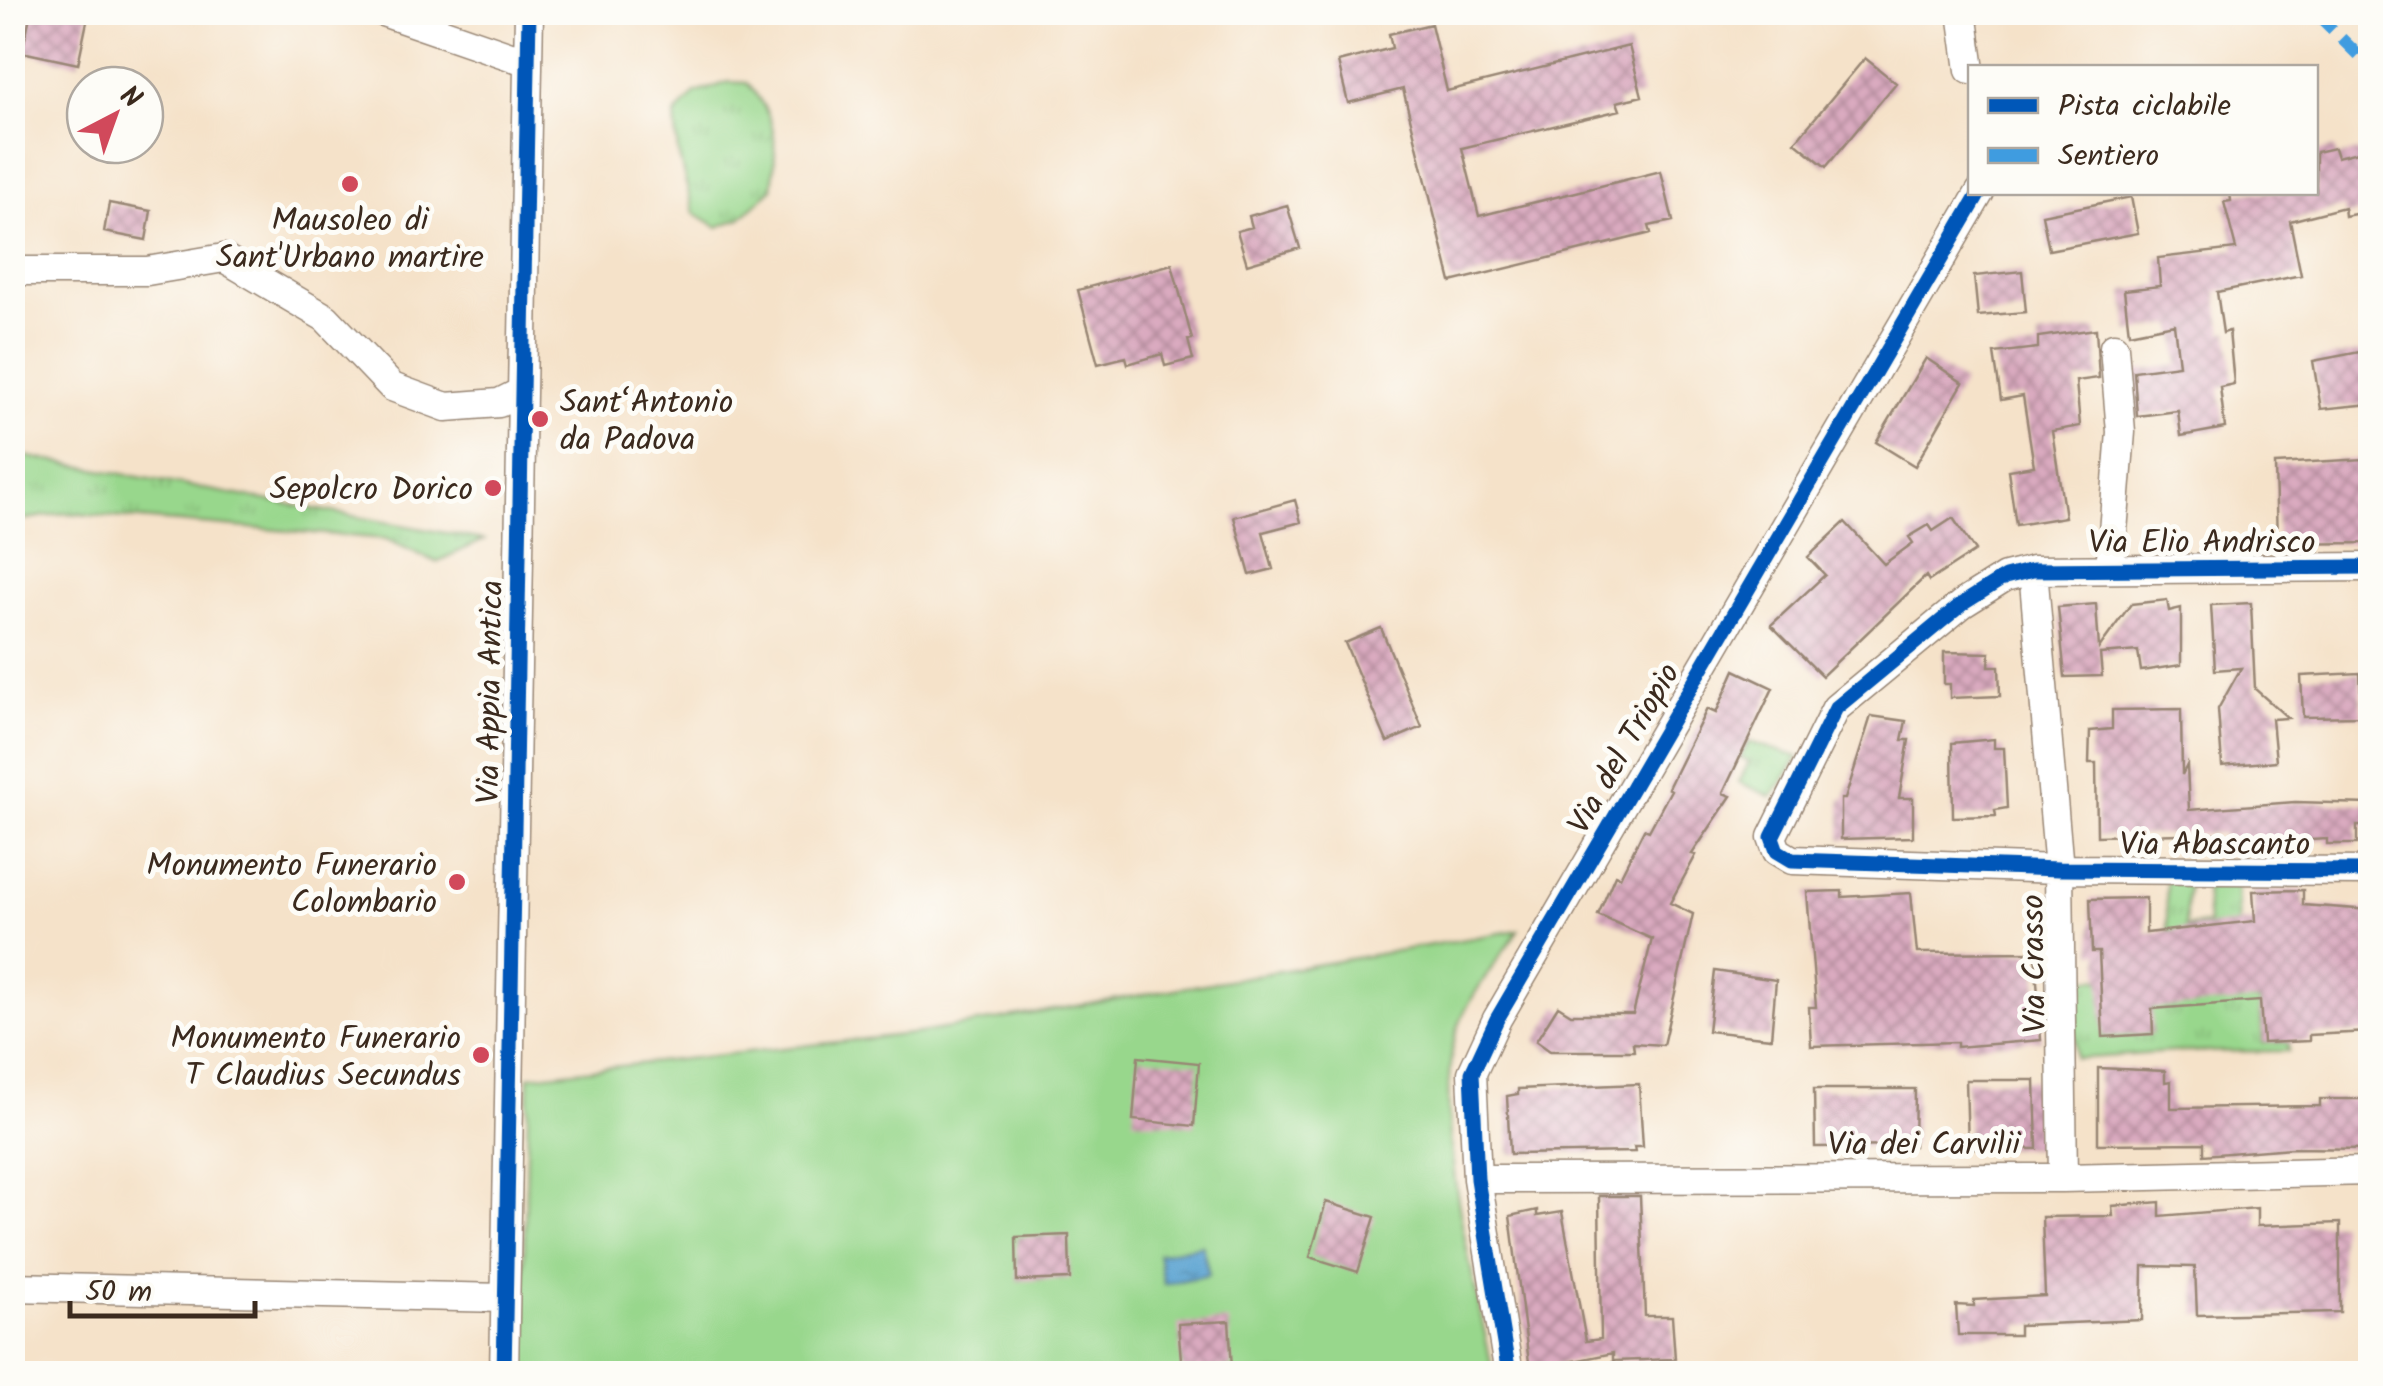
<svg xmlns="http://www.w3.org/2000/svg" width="2383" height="1386" font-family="Kalam,sans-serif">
	<defs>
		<pattern id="grass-tufts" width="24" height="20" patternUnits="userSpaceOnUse" patternTransform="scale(2.5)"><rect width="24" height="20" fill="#98d78c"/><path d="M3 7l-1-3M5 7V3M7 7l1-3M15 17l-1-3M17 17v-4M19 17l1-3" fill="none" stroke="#84b978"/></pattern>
		<pattern id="water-ripples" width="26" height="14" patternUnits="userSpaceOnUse" patternTransform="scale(2.5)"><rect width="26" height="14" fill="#5aa3d1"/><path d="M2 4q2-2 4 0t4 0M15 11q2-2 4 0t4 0" fill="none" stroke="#4c85a9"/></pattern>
		<pattern id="building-cross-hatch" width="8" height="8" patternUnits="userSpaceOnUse" patternTransform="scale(2.5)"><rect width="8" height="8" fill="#daaac0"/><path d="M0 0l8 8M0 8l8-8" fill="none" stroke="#b28b9b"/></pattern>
	</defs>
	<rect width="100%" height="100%" fill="#fdfcf7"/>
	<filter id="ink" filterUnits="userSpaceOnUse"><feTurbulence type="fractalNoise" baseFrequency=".01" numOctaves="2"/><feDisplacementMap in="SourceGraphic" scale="20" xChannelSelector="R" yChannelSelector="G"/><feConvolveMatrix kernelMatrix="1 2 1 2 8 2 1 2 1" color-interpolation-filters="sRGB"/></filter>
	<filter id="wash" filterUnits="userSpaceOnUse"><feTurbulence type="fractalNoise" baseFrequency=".0048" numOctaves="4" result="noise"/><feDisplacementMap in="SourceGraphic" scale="40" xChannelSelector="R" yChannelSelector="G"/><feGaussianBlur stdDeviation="2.25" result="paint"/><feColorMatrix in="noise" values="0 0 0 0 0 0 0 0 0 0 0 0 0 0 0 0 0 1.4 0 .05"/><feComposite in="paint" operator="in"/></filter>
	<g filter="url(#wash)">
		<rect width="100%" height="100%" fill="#f5e2c9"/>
		<!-- grass -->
		<path fill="url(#grass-tufts)" stroke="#6a8055" stroke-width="2.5" d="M729 82 747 83C779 120 777 143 772 189L741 218 718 227 694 213 678 153 675 116 695 93Z
			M13 454 484 540 436 562 386 539 66 513 13 521Z
			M1749 742 1799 757 1772 797 1739 782 1749 762 1740 758Z
			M2188 879 2185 927 2208 924 2204 879 2237 883 2242 1000 2260 1001 2263 1043 2288 1042 2289 1051 2172 1052 2076 1059 2073 979 2169 978 2166 880Z"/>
		<!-- garden -->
		<path fill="#98d78c" stroke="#6a8055" stroke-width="2.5" d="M1518 930C1500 958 1474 989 1461 1020 1425 1104 1476 1283 1493 1373L521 1374 529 1076 920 1033Z"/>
		<!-- water -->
		<path fill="url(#water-ripples)" stroke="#4a6678" stroke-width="2.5" d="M1202 1245 1209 1275 1164 1284 1158 1254Z"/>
		<g id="blocks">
			<!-- building -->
			<path fill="url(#building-cross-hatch)" d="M31 12H89L78 64 22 52Z
				M1431 24 1447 91 1629 46 1642 96 1617 102 1620 110 1462 148 1479 216 1661 171 1673 221 1649 226 1651 233 1451 282 1403 89 1348 103 1338 62 1392 48 1389 34Z
				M1865 58 1896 83 1826 167 1795 142Z
				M2334 148 2337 157 2370 149V211L2345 216 2344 207 2290 221 2301 275 2217 292 2223 333 2229 331 2234 384 2220 387 2225 428 2181 436 2178 411 2137 416 2134 371 2179 365 2174 324 2129 333 2124 290 2160 286 2158 258 2236 249 2224 202 2231 201 2230 192H2316V152Z
				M2131 197 2138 233 2049 250 2042 215Z
				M109 203 151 211 146 240 104 232Z
				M1287 205 1300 248 1247 264 1237 231 1252 227 1249 216Z
				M1172 264 1192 339 1188 340 1193 359 1165 366 1162 354 1128 364 1126 357 1098 364 1078 290Z
				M2022 271 2026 312 1978 316 1974 276Z
				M2096 329 2099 378 2076 381 2080 426 2052 431 2065 517 2016 525 2008 470 2034 466 2023 396 2001 400 1994 353 2038 348V337Z
				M2370 350V404L2321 409 2313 361Z
				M1926 358 1963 383 1915 466 1876 442Z
				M2365 459 2367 543 2277 544 2275 464Z
				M1295 500 1301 522 1263 532 1273 569 1250 575 1234 517Z
				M1953 518 1975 551 1929 581 1926 576 1822 676 1771 625 1825 575 1808 557 1845 522 1884 564 1913 543 1909 537 1929 525 1933 531Z
				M2167 600 2169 611 2181 608V665L2141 671 2138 651 2100 654 2102 676 2065 677 2058 607 2096 604 2099 648 2131 604Z
				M2251 603 2255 689 2288 718 2272 719 2276 761 2222 766 2218 709 2241 668 2215 670 2211 605Z
				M1381 628 1422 727 1387 742 1345 643Z
				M1944 652 1990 653 1989 666H1999L2000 696 1950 698V684H1944Z
				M1735 670 1773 688 1723 793 1731 796 1692 854 1696 855 1670 903 1693 914 1663 1045 1633 1043 1634 1051H1550L1536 1041 1558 1006 1571 1014H1633L1652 939 1598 915 1615 875 1620 877 1644 829 1649 831 1671 790 1668 788 1707 709 1716 713Z
				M2360 673 2362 716 2303 717 2301 676Z
				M2181 709 2182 775 2187 765 2189 810 2295 802 2370 804V826H2357V844H2327V839L2224 845 2223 833 2097 836 2096 763H2089L2090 731 2112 729V710Z
				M1871 716 1906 721 1902 740H1909L1899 798H1913V837L1841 839V799H1845Z
				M1994 739V748H2004L2007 808 1995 810 1996 816 1953 817 1952 743Z
				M2303 890V905L2370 910V1032L2309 1035V1041L2263 1043 2260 1001 2152 1009 2153 1034 2103 1037 2099 952H2092L2090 899 2146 898V933L2255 921 2253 891Z
				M1842 891V897L1911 893 1917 953 2035 952 2041 1040 1957 1047V1042L1811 1046 1809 1007H1816L1807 892Z
				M1715 971 1776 980 1771 1038 1708 1031Z
				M1138 1057 1199 1063 1194 1126 1133 1120Z
				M2098 1068 2165 1071V1082L2171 1081V1108L2320 1106V1099H2370V1149L2292 1148 2204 1155V1143L2098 1144Z
				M1966 1080H2035L2037 1149 1968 1148Z
				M1639 1084 1643 1147H1634L1635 1152 1510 1154 1507 1096 1518 1094V1089Z
				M1814 1089H1915L1914 1146 1815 1147Z
				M1599 1196H1640L1645 1316H1672L1675 1359 1613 1361V1353L1530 1370 1510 1216 1537 1210V1216L1562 1212 1586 1341 1601 1339Z
				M1326 1202 1375 1217 1358 1272 1310 1257Z
				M2160 1202V1216L2257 1208V1226L2340 1223V1312L2197 1315 2195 1267 2143 1266 2142 1320 2019 1325V1335H1958L1956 1305 1974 1306V1300L2045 1296 2042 1217 2113 1216 2112 1206Z
				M1069 1235 1070 1279 1017 1281 1016 1237Z
				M1229 1321 1232 1368 1182 1371 1178 1324Z"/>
		</g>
	</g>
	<g filter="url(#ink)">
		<use href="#blocks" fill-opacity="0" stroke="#988674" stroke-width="2.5"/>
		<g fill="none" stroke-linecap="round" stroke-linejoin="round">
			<defs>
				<path id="minor" d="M383 12 528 62
					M1962 12 1970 70
					M12 271H147L224 258 326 318 392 387 446 407 499 403 521 392
					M2370 567 2033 570 2005 577 1962 604 1836 708 1772 837 1777 851 1792 860 2059 869 2370 871
					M2110 569 2121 432 2114 347
					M2033 570 2059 869 2063 1178
					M1477 1179 2063 1178 2370 1171
					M12 1287 505 1298
					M504 1374 529 12
					M1509 1374 1477 1179 1472 1073 1497 1019 1980 192"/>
			</defs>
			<!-- minor casing -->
			<use href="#minor" stroke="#988674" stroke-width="31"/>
			<!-- minor -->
			<use href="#minor" stroke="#fff" stroke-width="28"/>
			<!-- quiet -->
			<path stroke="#3f9ce0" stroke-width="12" stroke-dasharray="25 12" stroke-linecap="butt" d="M2315 12 2370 67"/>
			<defs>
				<path id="cycleway" d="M2370 567 2033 570 2005 577 1962 604 1836 708 1772 837 1777 851 1792 860 2059 869 2370 871
					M504 1374 529 12
					M1509 1374 1477 1179 1472 1073 1497 1019 1980 192"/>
			</defs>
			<!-- cycleway casing -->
			<use href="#cycleway" stroke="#fdfcf7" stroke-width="21"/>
			<!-- cycleway -->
			<use href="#cycleway" stroke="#0057b8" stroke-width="15"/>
		</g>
	</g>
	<!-- markers -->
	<g fill="#d1495b" stroke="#fdfcf7" stroke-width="4">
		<circle cx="350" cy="184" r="10"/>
		<circle cx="540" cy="419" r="10"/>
		<circle cx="493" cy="488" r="10"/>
		<circle cx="457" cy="882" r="10"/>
		<circle cx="481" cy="1055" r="10"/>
	</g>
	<g text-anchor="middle" stroke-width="10" stroke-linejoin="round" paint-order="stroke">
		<!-- poi labels -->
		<g font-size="32" fill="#3b2a1e" stroke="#fdfcf7" text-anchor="end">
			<text x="350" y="230" text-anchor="middle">Mausoleo di<tspan x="350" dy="37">Sant'Urbano martire</tspan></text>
			<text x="560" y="412" text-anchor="start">Sant‘Antonio<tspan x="560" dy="37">da Padova</tspan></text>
			<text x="473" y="499">Sepolcro Dorico</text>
			<text x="437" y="875">Monumento Funerario<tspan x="437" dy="37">Colombario</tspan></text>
			<text x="461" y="1048">Monumento Funerario<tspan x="461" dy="37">T Claudius Secundus</tspan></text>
		</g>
		<!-- street labels -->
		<g font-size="32" fill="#3b2a1e" stroke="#fdfcf7">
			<text x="2202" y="552">Via Elio Andrisco</text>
			<text transform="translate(489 692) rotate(-89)" y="11">Via Appia Antica</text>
			<text transform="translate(1623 748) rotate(-60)" y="11">Via del Triopio</text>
			<text x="2215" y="854">Via Abascanto</text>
			<text transform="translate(2033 964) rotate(-91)" y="11">Via Crasso</text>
			<text x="1924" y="1154">Via dei Carvilii</text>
		</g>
	</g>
	<!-- margin -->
	<rect width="2383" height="1386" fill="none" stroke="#fdfcf7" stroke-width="50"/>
	<!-- legend -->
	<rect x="1968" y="65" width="350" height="130" fill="#fdfcf7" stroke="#afa8a0" stroke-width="2.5"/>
	<rect x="1988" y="98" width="50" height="15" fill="#0057b8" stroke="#afa8a0" stroke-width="2.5"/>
	<text x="2058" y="115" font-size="30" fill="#3b2a1e">Pista ciclabile</text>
	<rect x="1988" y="148" width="50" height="15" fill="#3f9ce0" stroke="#afa8a0" stroke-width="2.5"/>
	<text x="2058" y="165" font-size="30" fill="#3b2a1e">Sentiero</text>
	<!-- north arrow -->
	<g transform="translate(115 115) rotate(41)"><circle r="48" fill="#fdfcf7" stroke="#afa8a0" stroke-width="2.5"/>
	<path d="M0-8L18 38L0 25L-18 38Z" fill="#d1495b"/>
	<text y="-15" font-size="28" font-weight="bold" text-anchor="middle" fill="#3b2a1e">N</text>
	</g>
	<!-- scale -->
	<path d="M70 1301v15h185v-15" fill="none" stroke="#3b2a1e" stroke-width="5"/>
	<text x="85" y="1301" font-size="30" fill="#3b2a1e" stroke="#fdfcf7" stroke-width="8" paint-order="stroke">50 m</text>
</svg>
